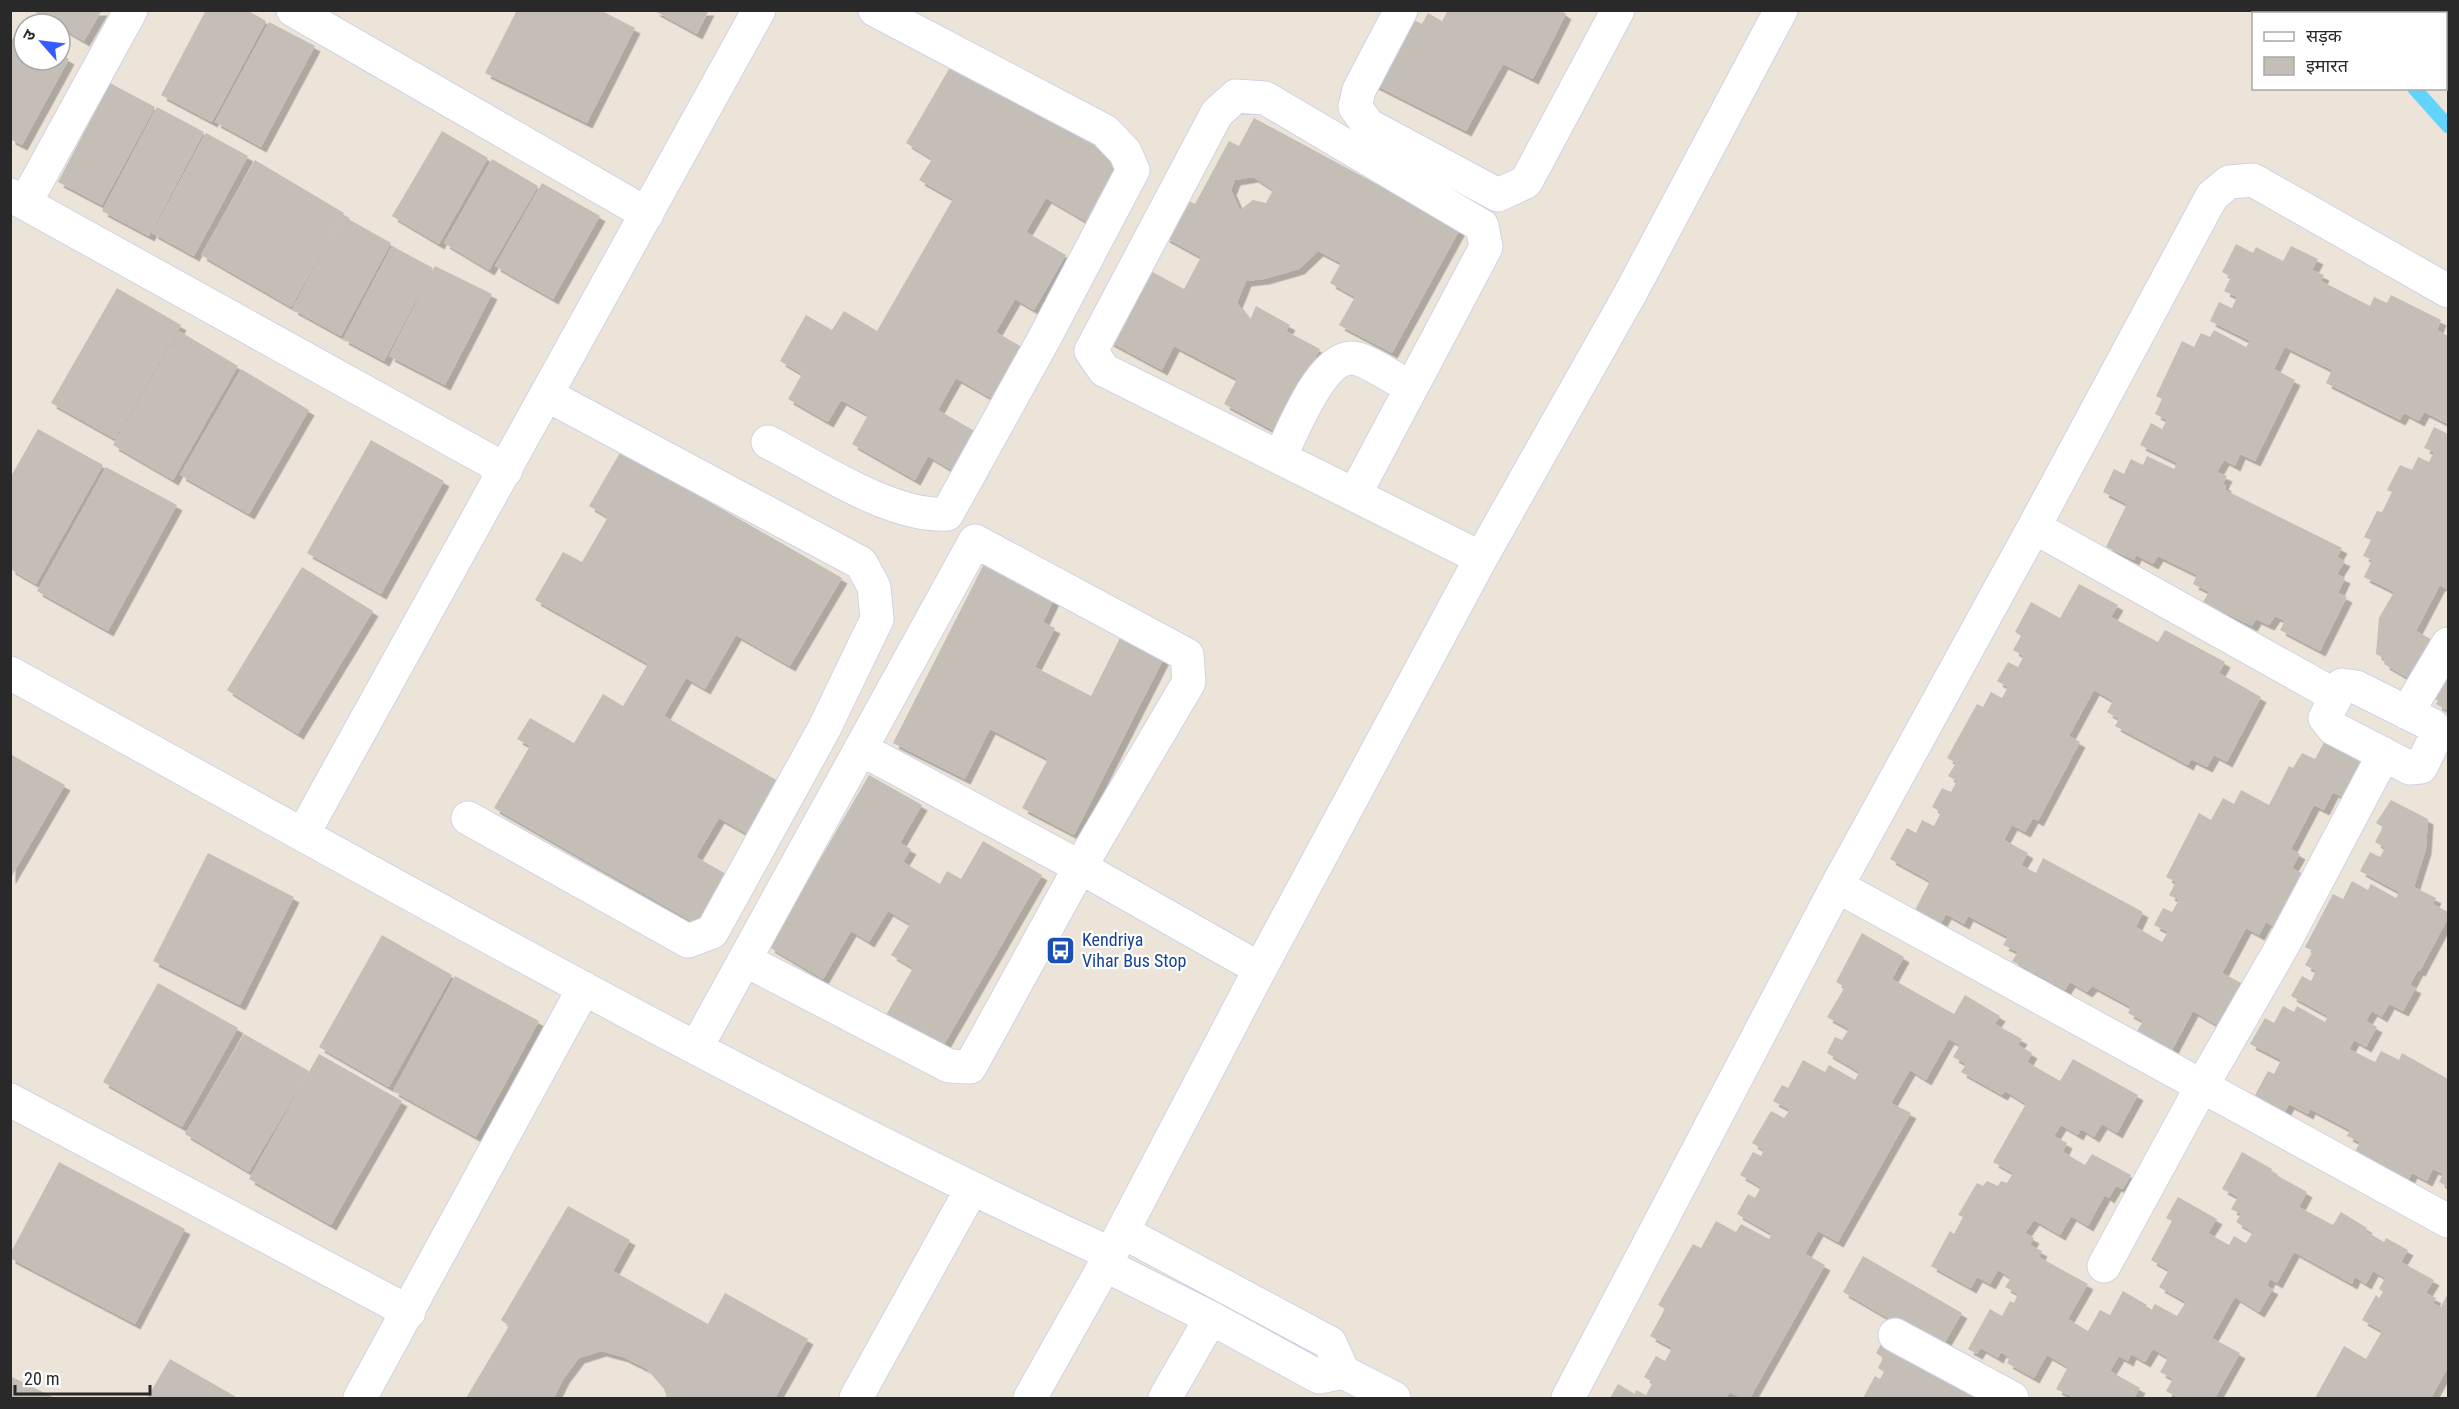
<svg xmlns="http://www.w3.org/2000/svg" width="2459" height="1409" font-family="'Roboto Condensed','Noto Sans Devanagari',sans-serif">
	<defs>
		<filter id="shadow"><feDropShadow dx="5.5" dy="5.5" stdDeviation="0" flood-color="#0004"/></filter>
	</defs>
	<rect width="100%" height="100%" fill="#ede4d9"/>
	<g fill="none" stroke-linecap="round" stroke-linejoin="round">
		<!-- stream -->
		<path stroke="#62d3fa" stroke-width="14" d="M2361 10 2363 14
			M2414 88 2448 126"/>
	</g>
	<!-- building -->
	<path fill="#c4beb6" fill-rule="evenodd" filter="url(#shadow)" d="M32 10H102L84 41 60 27V24H55Z
		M206 10H247L266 21 212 122 161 95Z
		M517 10H600L635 28 587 123 485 73Z
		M653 10H709L697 34Z
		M1448 10H1560L1566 14 1533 79 1503 64 1466 131 1373 84 1408 17 1422 24 1428 13 1442 21Z
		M269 22 315 46 261 147 215 122Z
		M17 31 24 35V60H60V54L69 59 22 145 10 139V43Z
		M953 62 1128 163 1092 225 1046 198 1026 232 1066 255 1034 310 1015 299 996 332 1022 347 991 398 956 378 938 410 978 433 955 472 928 456 915 480 852 444 868 415 841 400 828 422 788 399 802 374 780 361 806 315 832 330 844 311 877 331 953 199 919 180 932 159 906 143Z
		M110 83 155 107 102 205 58 182Z
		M157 107 204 132 149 236 102 211Z
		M1254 118 1460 229 1392 353 1339 325 1355 297 1330 283 1341 263 1318 251 1299 269 1264 279 1246 281 1237 303 1250 320 1256 306 1290 325 1286 331 1320 349 1276 432 1224 404 1237 379 1174 346 1162 370 1108 341 1147 269 1184 289 1201 257 1164 237 1185 199 1195 204 1229 141 1239 146ZM1253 177 1273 190 1266 203 1253 200 1240 210 1231 190 1235 180Z
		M442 131 488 158 439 244 392 216Z
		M206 133 248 156 194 256 152 233Z
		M492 159 538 186 489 270 444 243Z
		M255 160 344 213 291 307 201 255Z
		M542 183 600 216 553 299 495 266Z
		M343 216 391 243 341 336 292 309Z
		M2236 244 2253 253 2256 247 2283 261 2291 246 2318 259 2312 270 2324 275 2321 281 2370 306 2374 297 2387 303 2391 295 2441 320 2437 330 2448 336V424L2424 412 2419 421 2404 413 2400 420 2326 383 2332 370 2285 347 2274 369 2295 380 2255 461 2240 454 2235 466 2224 460 2217 472 2227 476 2223 484 2226 486 2225 490 2342 548 2337 557 2345 561 2337 574 2345 578 2338 593 2347 597 2320 651 2280 630 2285 621 2275 616 2269 625 2256 619 2252 626 2203 602 2209 592 2193 584 2197 575 2158 556 2153 564 2136 555 2134 560 2106 547 2127 504 2103 492 2114 469 2124 474 2131 459 2143 465 2147 456 2174 469 2177 463 2140 445 2151 423 2162 429 2167 420 2155 414 2162 399 2156 396 2182 341 2194 347 2201 333 2210 337 2214 330 2246 347 2250 341 2210 321 2219 302 2232 308 2237 297 2224 291 2231 277 2222 272Z
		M392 246 433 268 384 361 343 339Z
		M435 266 492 294 445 385 389 356Z
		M117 288 181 325 115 439 51 403Z
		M179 331 238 366 173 480 113 445Z
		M241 369 309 410 249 514 180 475Z
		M2434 427 2448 434V590L2440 585 2416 631 2438 643 2413 681 2384 664 2385 659 2376 654 2379 618 2394 592 2364 577 2372 560 2363 556 2371 540 2364 537 2377 511 2382 512 2392 492 2387 490 2400 465 2412 470 2418 457 2429 462 2434 452 2424 448Z
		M38 429 103 465 36 584 10 569V478Z
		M371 440 444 481 381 594 307 553Z
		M621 451 842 578 790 666 736 635 705 689 686 678 664 716 780 782 749 835 719 818 696 857 726 874 698 925 494 808 530 746 517 739 530 718 574 743 603 694 623 706 648 664 535 600 563 552 582 562 608 517 589 506Z
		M106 467 177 505 108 631 37 591Z
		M986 560 1056 595 1043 622 1055 628 1035 667 1091 696 1124 630 1167 652 1074 835 1022 808 1048 759 990 729 965 779 893 743Z
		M302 567 373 611 298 734 227 690Z
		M2079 584 2118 605 2111 617 2158 642 2165 630 2225 662 2219 673 2261 697 2227 762 2214 755 2207 767 2191 759 2188 765 2115 726 2119 719 2107 712 2113 701 2094 690 2069 736 2080 742 2038 821 2033 818 2025 832 2012 825 2004 840 2028 853 2021 865 2036 873 2043 858 2143 912 2136 927 2162 942 2168 932 2154 925 2163 908 2172 912 2179 900 2169 895 2176 882 2166 877 2199 813 2211 820 2223 798 2234 804 2241 790 2269 805 2289 766 2293 768 2302 753 2315 759 2327 737 2367 757 2345 799 2333 792 2324 810 2314 805 2291 849 2300 854 2292 868 2305 875 2276 928 2266 922 2259 935 2246 928 2222 973 2245 985 2222 1028 2193 1011 2171 1052 2136 1033 2143 1021 2128 1013 2131 1007 2092 986 2087 992 2070 982 2065 990 2012 961 2018 952 2003 945 2008 937 1968 916 1964 924 1946 914 1941 923 1915 910 1930 881 1890 859 1907 828 1916 833 1922 820 1934 826 1941 812 1932 807 1942 788 1951 792 1957 781 1948 776 1956 763 1947 758 1977 704 1983 707 1991 692 2002 698 2008 687 1997 681 2008 662 2018 667 2024 656 2013 650 2021 636 2015 632 2031 602 2060 618Z
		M2447 675 2448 676V711L2436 704 2438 701 2434 698Z
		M10 754 65 785 10 879Z
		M869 775 922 805 900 843 911 849 903 862 940 884 947 871 961 879 983 841 1042 875 942 1048 886 1015 913 968 891 955 910 924 888 911 869 942 851 931 823 979 769 947Z
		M2391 800 2428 819 2426 849 2414 887 2436 898 2433 904 2448 912V918L2420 971 2418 970 2410 985 2416 988 2403 1011 2389 1004 2382 1017 2372 1011 2366 1021 2377 1027 2366 1047 2354 1040 2349 1049 2375 1062 2381 1051 2399 1060 2402 1053 2448 1079V1187L2439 1182 2443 1174 2433 1169 2427 1181 2412 1173 2408 1181 2355 1152 2360 1142 2347 1136 2350 1130 2310 1109 2308 1114 2289 1104 2284 1113 2254 1097 2268 1071 2274 1074 2281 1060 2250 1044 2265 1018 2274 1023 2283 1006 2294 1012 2297 1006 2325 1022 2328 1016 2291 996 2302 976 2311 981 2316 971 2305 965 2313 951 2305 947 2333 894 2343 899 2352 881 2368 890 2371 884 2396 898 2399 892 2360 871 2370 852 2380 857 2385 848 2375 842 2383 827 2376 823Z
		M208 853 294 897 240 1005 153 961Z
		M1862 933 1904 957 1892 979 1954 1014 1965 995 2000 1016 1995 1024 2022 1039 2018 1045 2032 1053 2027 1062 2060 1081 2073 1059 2138 1095 2117 1133 2102 1124 2094 1137 2081 1129 2078 1135 2061 1125 2054 1136 2067 1143 2063 1152 2085 1165 2092 1154 2131 1175 2123 1189 2116 1186 2109 1198 2105 1195 2088 1226 2071 1216 2060 1235 2034 1220 2025 1233 2034 1238 2030 1245 2042 1251 2039 1257 2088 1284 2068 1319 2088 1331 2100 1310 2110 1315 2123 1291 2147 1305 2145 1308 2151 1311 2155 1304 2177 1316 2186 1302 2159 1287 2169 1270 2151 1260 2172 1221 2166 1218 2178 1197 2217 1219 2208 1233 2229 1245 2234 1236 2246 1243 2253 1232 2236 1222 2241 1214 2231 1209 2238 1197 2222 1189 2242 1152 2272 1169 2271 1172 2307 1192 2299 1207 2333 1225 2341 1212 2367 1228 2365 1231 2384 1242 2386 1238 2408 1250 2401 1262 2434 1280 2426 1293 2436 1298 2433 1303 2441 1307 2448 1293V1367L2431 1398H2315L2344 1346 2366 1359 2382 1331 2362 1320 2376 1295 2379 1298 2383 1292 2379 1289 2385 1278 2373 1271 2366 1284 2355 1277 2352 1284 2294 1252 2277 1283 2270 1279 2267 1286 2273 1289 2259 1312 2235 1297 2212 1338 2240 1353 2215 1398H2179L2166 1391 2173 1379 2160 1372 2168 1358 2153 1349 2145 1362 2131 1354 2128 1361 2119 1356 2110 1371 2140 1388 2134 1398H2074L2056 1389 2068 1367 2047 1355 2034 1378 2007 1363 2010 1358 2001 1352 1998 1358 1981 1348 1977 1354 1968 1349 1990 1309 2002 1316 2010 1301 2014 1303 2018 1294 2005 1287 2011 1278 1998 1270 1990 1284 1977 1277 1971 1288 1931 1266 1950 1231 1954 1234 1963 1217 1958 1215 1977 1183 1983 1186 1987 1181 1998 1186 2001 1181 2007 1183 2013 1173 1993 1162 2026 1104 2005 1091 2002 1095 1961 1072 1966 1064 1953 1057 1960 1045 1949 1039 1926 1080 1910 1070 1891 1103 1911 1113 1838 1242 1818 1231 1805 1254 1825 1265 1750 1398H1741L1730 1392 1726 1398H1610L1618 1384 1635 1394 1636 1390 1646 1395 1653 1382 1644 1377 1656 1356 1665 1361 1672 1348 1650 1336 1665 1309 1658 1305 1693 1244 1701 1248 1716 1221 1736 1232 1741 1224 1769 1239 1772 1234 1737 1214 1748 1194 1755 1198 1761 1187 1740 1175 1753 1152 1761 1156 1764 1150 1752 1143 1771 1111 1784 1118 1790 1110 1773 1101 1782 1085 1788 1088 1803 1060 1825 1072 1829 1065 1855 1080 1859 1072 1827 1053 1835 1037 1842 1040 1849 1029 1827 1017 1845 987 1836 982Z
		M382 935 452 975 389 1087 319 1047Z
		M455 976 539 1021 476 1137 393 1091Z
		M158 983 238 1028 182 1127 103 1082Z
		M244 1034 309 1071 249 1172 185 1134Z
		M319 1054 402 1101 331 1225 249 1179Z
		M59 1162 185 1229 135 1324 10 1258V1254Z
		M568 1206 630 1240 613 1271 708 1324 725 1293 808 1339 775 1398H667L664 1389 647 1369 623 1357 601 1351 579 1358 564 1378 554 1398H466L509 1326 501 1320Z
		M1863 1256 1962 1313 1941 1349 1843 1292Z
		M1885 1337 1994 1398H1863L1875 1376 1880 1379 1884 1372 1878 1368 1883 1358 1876 1353Z
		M170 1359 238 1398H147Z
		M10 1376 55 1398H10Z"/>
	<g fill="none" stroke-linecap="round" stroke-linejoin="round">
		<defs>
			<path id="minor" d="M293 10 647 214
				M1401 10 1359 90 1355 107 1368 125 1498 195 1526 182 1618 10
				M10 195 506 470
				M25 203 131 10
				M768 442C817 467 892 518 947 514L1044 339 1133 170 1125 152 1105 131 875 10
				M1280 457C1293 432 1323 349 1358 359 1376 365 1394 379 1411 387
				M1355 494 1486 247 1482 226 1265 98 1236 96 1217 113 1091 351 1104 370 1481 558
				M2034 527 2336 696
				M10 673C374 873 734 1080 1111 1254
				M2342 685 2356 687 2432 725 2438 732 2421 767 2410 768 2333 728 2325 718Z
				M2407 713 2448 644
				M861 749 1080 867 1260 969
				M468 818 688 941 712 932 824 729 877 619 874 587 861 563 547 395
				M303 834 759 10
				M1837 886 2448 1221
				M696 1048 975 541 1187 655 1189 682 1080 867 970 1067 949 1066 745 960
				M10 1100 409 1312
				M1123 1232 1330 1343 1343 1372
				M1105 1265 1211 1318 1319 1377 1343 1372 1394 1398
				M2104 1266 2202 1086 2283 945 2384 754
				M1895 1335 2012 1398
				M360 1398 584 988
				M856 1398 971 1190
				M1030 1398 1105 1265 1260 969 1481 558 1630 294 1781 10
				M1165 1398 1211 1318
				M1568 1398 1837 886 2034 527 2212 196 2229 182 2253 180 2448 291"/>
		</defs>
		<!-- minor casing -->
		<use href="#minor" stroke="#ced3e4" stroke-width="35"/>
		<!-- minor -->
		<use href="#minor" stroke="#fff" stroke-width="33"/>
	</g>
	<!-- icons -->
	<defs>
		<symbol id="bus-square" viewBox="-11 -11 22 22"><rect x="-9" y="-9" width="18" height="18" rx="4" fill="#1a4fb4" stroke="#fff"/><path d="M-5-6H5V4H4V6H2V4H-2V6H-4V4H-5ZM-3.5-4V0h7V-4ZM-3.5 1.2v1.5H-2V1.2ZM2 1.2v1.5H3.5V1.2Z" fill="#fff"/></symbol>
	</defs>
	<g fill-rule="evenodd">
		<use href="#bus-square" x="1044" y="934" width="33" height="33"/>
	</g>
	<g text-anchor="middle" stroke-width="4.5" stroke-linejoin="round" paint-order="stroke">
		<!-- transit labels -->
		<g font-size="18" fill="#164399" stroke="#fff" text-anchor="start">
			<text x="1082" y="946">Kendriya<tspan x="1082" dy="21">Vihar Bus Stop</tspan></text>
		</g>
	</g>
	<!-- border -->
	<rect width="2459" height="1409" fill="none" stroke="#292929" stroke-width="24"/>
	<!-- legend -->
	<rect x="2252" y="12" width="195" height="78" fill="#ffffff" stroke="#a9a9a9" stroke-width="1.5"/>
	<rect x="2264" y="32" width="30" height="9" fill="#ffffff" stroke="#a9a9a9" stroke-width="1.5"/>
	<text x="2306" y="42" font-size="18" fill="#292929">सड़क</text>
	<rect x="2264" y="57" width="30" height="18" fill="#c4beb6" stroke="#a9a9a9" stroke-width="1.5"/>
	<text x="2306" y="72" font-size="18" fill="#292929">इमारत</text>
	<!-- north arrow -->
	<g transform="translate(42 42) rotate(298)"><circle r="28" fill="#ffffff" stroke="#a9a9a9" stroke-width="1.5"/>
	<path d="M0-4.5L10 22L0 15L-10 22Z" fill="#345cff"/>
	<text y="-9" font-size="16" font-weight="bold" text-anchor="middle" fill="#292929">उ</text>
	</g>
	<!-- scale -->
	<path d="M15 1385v9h135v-9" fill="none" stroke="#292929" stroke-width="3"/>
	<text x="24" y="1385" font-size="18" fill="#292929" stroke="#ffffff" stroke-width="4.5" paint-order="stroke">20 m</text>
</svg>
